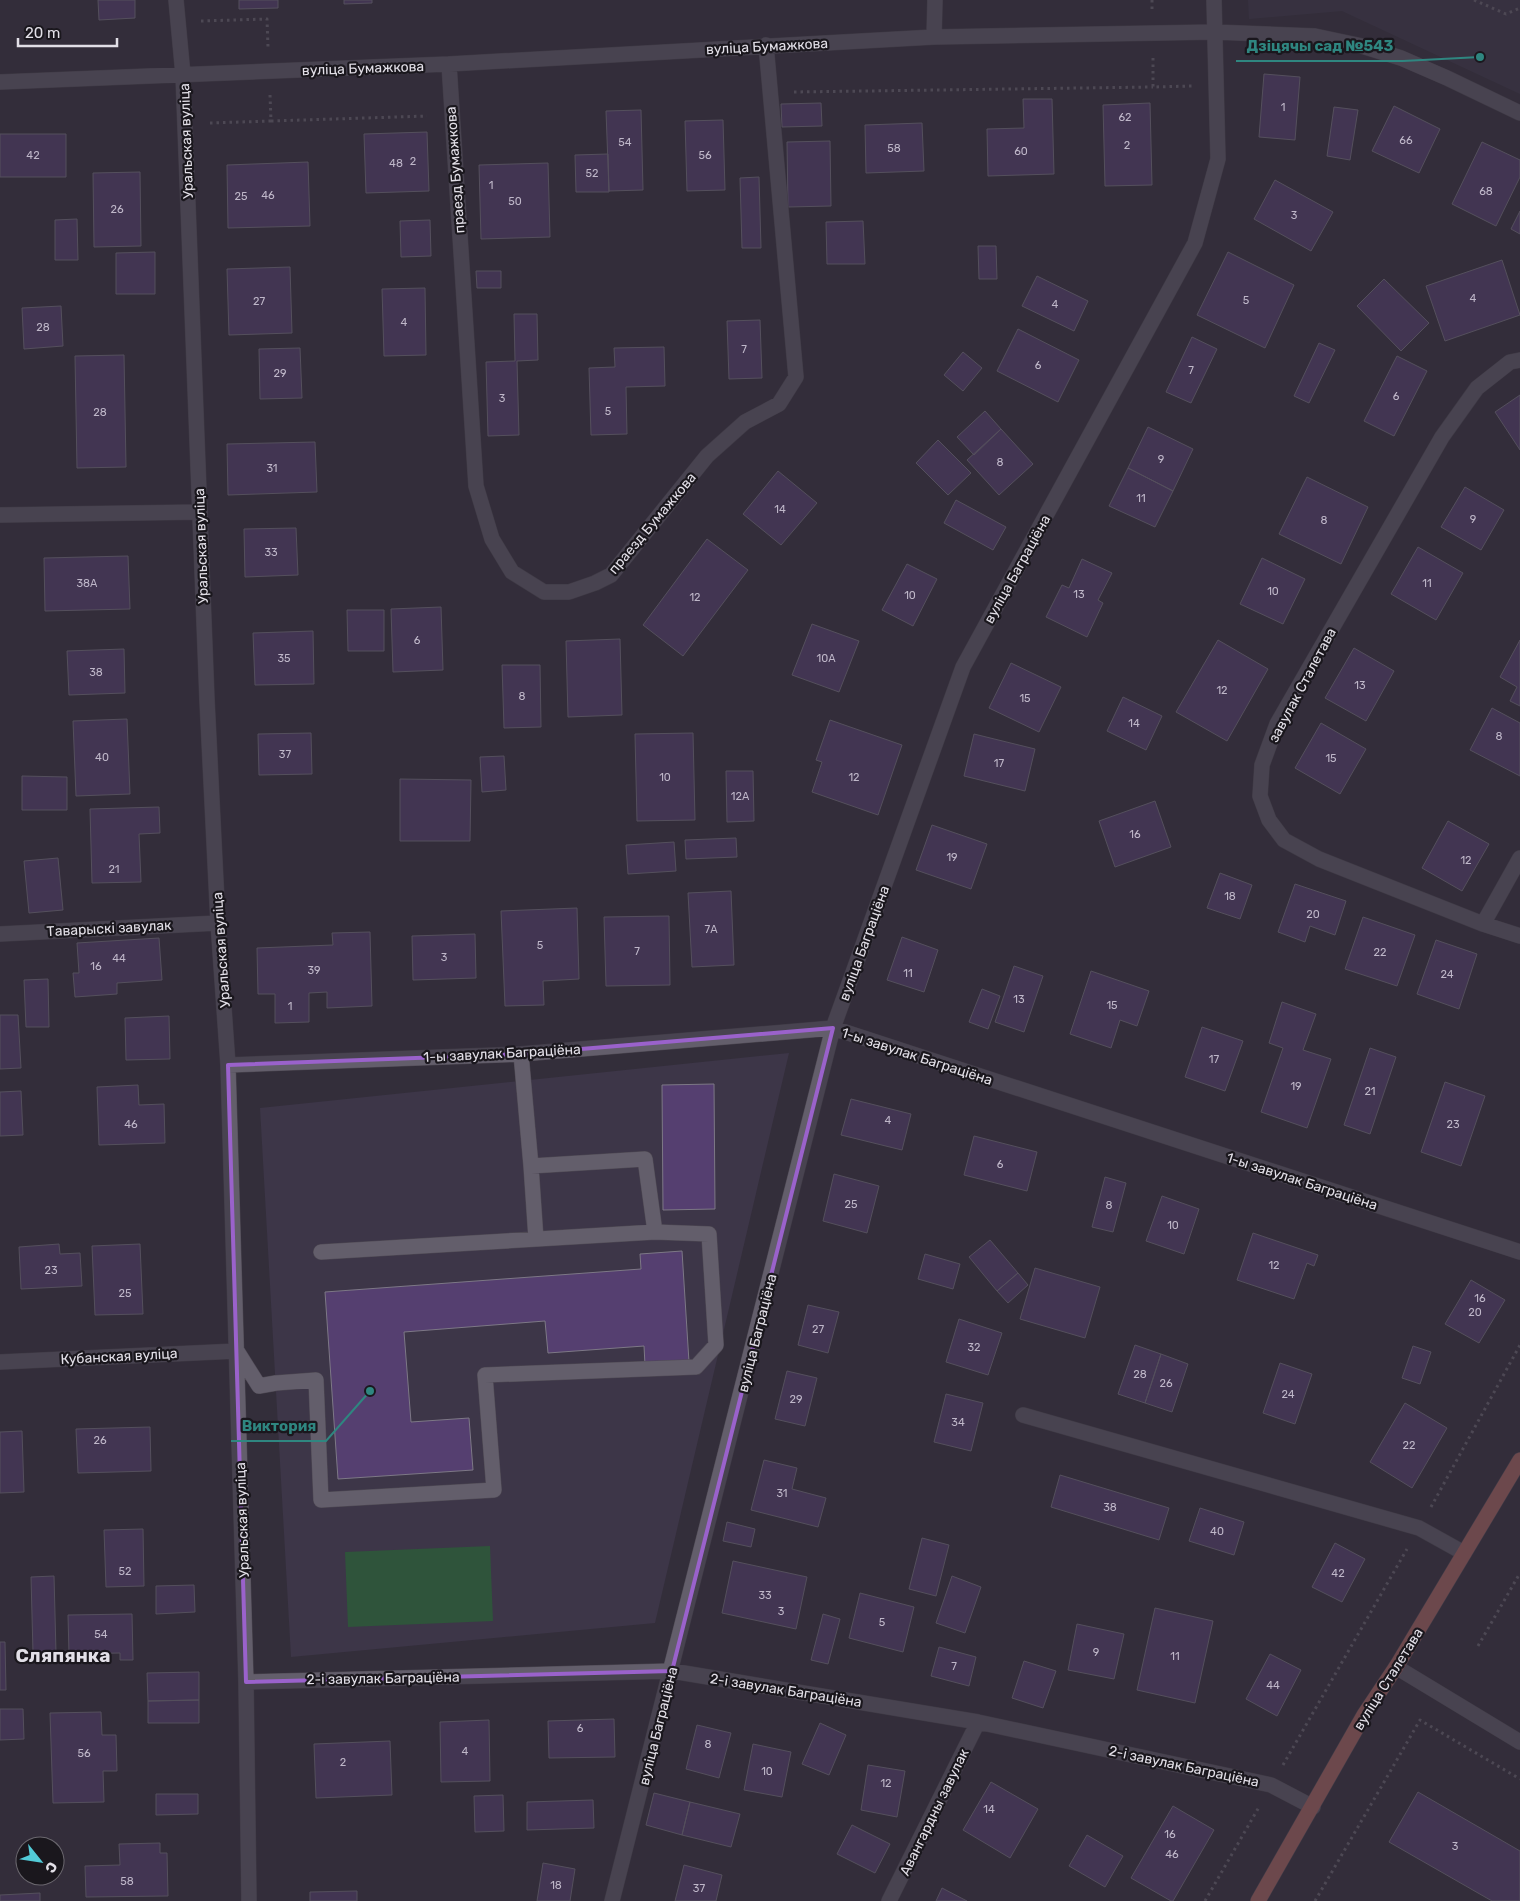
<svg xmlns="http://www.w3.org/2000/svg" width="1520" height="1901" font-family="Rubik,sans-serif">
	<rect width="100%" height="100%" fill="#332e3a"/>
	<!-- built -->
	<path fill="#3d3648" d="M1248 0H1520V94L1342 11 1249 19Z
		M789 1053 655 1623 291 1657 260 1108Z"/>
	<!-- green -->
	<path fill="#2f543b" d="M490 1546 493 1621 348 1627 345 1552Z"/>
	<!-- building -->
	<path fill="#553f70" stroke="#7d7886" d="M98 0H135V18L99 20Z
		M239 0H278V8L239 9Z
		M344 0H372V3L344 4Z
		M1264 74 1300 77 1295 140 1259 137Z
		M1023 99H1052L1054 174 988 176 987 129 1024 128Z
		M821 103 822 126 782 127 781 104Z
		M1150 103 1152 185 1105 186 1103 105Z
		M1394 106 1440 129 1419 173 1372 151Z
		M1334 107 1358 110 1350 160 1327 156Z
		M641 110 643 190 609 191 606 111Z
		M723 120 725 190 687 191 685 121Z
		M922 123 924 171 866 173 865 125Z
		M427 132 429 191 366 193 364 134Z
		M0 134H66V177H0Z
		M830 141 831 206 788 207 787 142Z
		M1482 142 1520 160V177L1496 226 1452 204Z
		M608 154 609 192H576L575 155Z
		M308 162 310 226 228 228 227 165Z
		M548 163 550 237 481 239 479 165Z
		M140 172 141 246 94 247 93 173Z
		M759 177 761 248H742L740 178Z
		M1275 180 1333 212 1311 251 1254 219Z
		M1520 211V234L1511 229Z
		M77 219 78 260H55V220Z
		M430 220 431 256 401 257 400 221Z
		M863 221 865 264H827L826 222Z
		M978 246H996L997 279H979Z
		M155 252V294H116V253Z
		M1228 252 1294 285 1265 348 1197 315Z
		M1502 260 1520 315 1445 341 1426 286Z
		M290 267 292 333 229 335 227 269Z
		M476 271H501V288H477Z
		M1037 276 1088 301 1074 331 1022 306Z
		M1384 279 1429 323 1401 351 1357 306Z
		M425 288 426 355 384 356 382 289Z
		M61 306 63 346 24 349 22 308Z
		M514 314H537L538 360 517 361 519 435 488 436 486 362 515 361Z
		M760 320 762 378 729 379 727 321Z
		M1018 329 1079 360 1058 402 997 371Z
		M1192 337 1217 349 1191 403 1166 392Z
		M1319 343 1335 350 1309 403 1294 396Z
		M664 347 665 386 626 387 627 434 591 435 589 368 615 367 614 348Z
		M300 348 302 398 260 399 259 349Z
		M963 352 982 368 963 391 944 375Z
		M124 355 126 467 77 468 75 356Z
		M1397 356 1427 371 1394 436 1364 421Z
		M1520 395V450L1495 412Z
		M985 411 1001 429 974 455 957 437Z
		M1148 427 1193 449 1173 491 1128 468Z
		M1001 429 1033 464 999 495 967 460Z
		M938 440 971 473 948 495 916 463Z
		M315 442 317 492 228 495 227 444Z
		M1128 468 1173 491 1155 527 1109 506Z
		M778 471 817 503 781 545 743 514Z
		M1307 477 1368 507 1341 564 1279 534Z
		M1465 487 1504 510 1481 550 1441 527Z
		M956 500 1006 527 993 550 944 523Z
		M296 528 298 575 245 577 244 529Z
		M707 539 748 570 683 656 643 625Z
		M1418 547 1463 573 1436 620 1391 594Z
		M128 556 130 609 45 611 44 558Z
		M1262 558 1305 579 1283 624 1240 604Z
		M1082 559 1112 573 1098 600 1103 603 1087 637 1046 617 1062 585 1069 588Z
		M907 564 937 579 913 626 882 610Z
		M441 607 443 670 393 672 391 609Z
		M347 610H384V651H348Z
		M812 624 859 641 839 692 792 675Z
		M313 631 314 684 255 685 253 633Z
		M620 639 622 715 568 717 566 641Z
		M1218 640 1268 669 1227 741 1176 712Z
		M1520 640V706L1510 701 1517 687 1500 677Z
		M1354 648 1394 671 1366 721 1325 698Z
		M124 649 125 693 69 695 67 651Z
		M1011 663 1061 687 1039 732 989 708Z
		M502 665H540L541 727 504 728Z
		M1123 697 1162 716 1146 750 1107 731Z
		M1492 708 1520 723V776L1470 750Z
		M127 719 130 794 76 796 73 721Z
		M830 720 902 745 878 815 812 792 822 762 816 760Z
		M1321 723 1366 749 1340 794 1295 768Z
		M311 733 312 774 259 775 258 734Z
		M693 733 695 820 637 821 635 734Z
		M974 734 1035 749 1025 791 964 776Z
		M504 756 506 790 482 792 480 757Z
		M726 771H753L754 821 727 822Z
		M22 776 67 777V810H22Z
		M400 779 471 780 470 841H400Z
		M1155 801 1171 847 1115 867 1099 821Z
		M159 807 160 833 139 834 141 882 92 883 90 809Z
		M1448 821 1489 844 1462 891 1422 868Z
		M932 825 987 844 971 889 916 870Z
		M736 838 737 857 686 859 685 840Z
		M674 842 676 871 628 874 626 845Z
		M58 858 63 910 29 913 24 861Z
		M1220 873 1252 885 1240 919 1207 908Z
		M1295 884 1346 901 1335 935 1310 926 1305 942 1278 932Z
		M731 891 734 965 692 967 688 893Z
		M577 908 579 979 543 981 544 1005 505 1006 501 911Z
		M669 916 670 985 606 986 604 917Z
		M1363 917 1415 935 1397 986 1345 969Z
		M370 932 372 1006 327 1008V992L309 993V1022L275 1023V994H258L257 948 333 945 332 933Z
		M475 934 476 978 413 980 412 936Z
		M902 937 938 950 924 992 887 980Z
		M159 938 162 980 117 983V994L75 997 73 973H79L77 943Z
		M1436 940 1477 954 1459 1009 1417 994Z
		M1014 966 1043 976 1024 1032 995 1022Z
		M1091 971 1149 991 1137 1026 1120 1020 1111 1048 1070 1034Z
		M48 979 49 1027H26L24 980Z
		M982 989 1000 996 988 1029 969 1022Z
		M1282 1002 1316 1014 1303 1050 1331 1059 1307 1128 1261 1112 1283 1048 1269 1043Z
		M0 1015H18L21 1068 0 1069Z
		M169 1016 170 1059 126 1060 125 1018Z
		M1202 1027 1243 1041 1225 1091 1185 1077Z
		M1370 1048 1396 1057 1370 1134 1344 1125Z
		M1445 1082 1485 1096 1461 1166 1421 1152Z
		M714 1084 715 1209 663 1210 662 1085Z
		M138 1085 139 1105 164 1104 165 1143 99 1145 97 1087Z
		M21 1091 23 1135 0 1136V1092Z
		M851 1099 911 1114 902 1150 841 1135Z
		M974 1136 1037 1152 1027 1191 964 1175Z
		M834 1174 879 1186 867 1233 823 1221Z
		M1105 1177 1126 1183 1113 1232 1092 1227Z
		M1162 1196 1199 1209 1184 1254 1146 1241Z
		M1253 1233 1318 1255 1314 1266 1307 1263 1294 1299 1237 1280Z
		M990 1240 1018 1273 997 1291 969 1257Z
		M59 1244 60 1254 80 1253 82 1286 21 1289 19 1247Z
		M140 1244 143 1314 95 1315 92 1246Z
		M682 1251 689 1362 645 1365 644 1346 548 1353 545 1321 404 1332 411 1422 469 1418 473 1470 338 1479 325 1292 641 1269 640 1254Z
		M925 1254 960 1264 953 1289 918 1279Z
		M1035 1268 1100 1287 1085 1338 1020 1319Z
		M1018 1273 1028 1285 1008 1303 997 1291Z
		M1471 1280 1505 1300 1479 1343 1445 1324Z
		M808 1305 839 1312 828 1353 798 1345Z
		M959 1319 1002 1333 988 1375 946 1362Z
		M1135 1345 1161 1354 1145 1403 1118 1394Z
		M1413 1346 1431 1352 1420 1384 1402 1378Z
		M1161 1354 1188 1364 1172 1412 1145 1403Z
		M1280 1363 1312 1374 1295 1424 1263 1413Z
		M787 1371 817 1378 805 1426 775 1419Z
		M946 1394 983 1403 971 1451 934 1442Z
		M1405 1403 1447 1428 1412 1488 1370 1462Z
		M150 1427 151 1471 78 1473 76 1429Z
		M22 1431 24 1492 0 1493V1432Z
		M764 1460 797 1468 792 1489 826 1498 818 1527 751 1510Z
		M1060 1475 1169 1508 1159 1540 1051 1507Z
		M1200 1508 1244 1522 1234 1555 1189 1541Z
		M727 1522 755 1529 751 1547 723 1541Z
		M143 1529 144 1586 106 1587 104 1530Z
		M922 1538 949 1545 936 1596 909 1589Z
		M1335 1543 1365 1559 1342 1602 1312 1587Z
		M733 1561 807 1577 796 1629 722 1613Z
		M54 1576 56 1653H33L31 1577Z
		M952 1576 981 1587 965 1633 936 1623Z
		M194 1585 195 1612 156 1614V1586Z
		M860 1593 914 1607 903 1652 849 1638Z
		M1155 1608 1213 1621 1195 1703 1137 1690Z
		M132 1614 133 1660H120V1653L69 1654 68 1615Z
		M823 1614 840 1619 828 1664 811 1660Z
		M1077 1624 1124 1634 1114 1679 1068 1670Z
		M0 1642H5L6 1690H0Z
		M939 1647 976 1657 969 1686 931 1676Z
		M1270 1654 1301 1670 1277 1716 1246 1699Z
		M1024 1661 1056 1671 1043 1708 1012 1698Z
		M199 1672V1700L148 1701 147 1673Z
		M199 1700V1723H148V1701Z
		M0 1709H23L24 1739 0 1740Z
		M101 1712 102 1735H116L117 1771H103L104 1802 53 1803 50 1713Z
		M614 1719 615 1757 549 1758 548 1721Z
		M489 1720 490 1781 441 1782 440 1722Z
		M820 1723 846 1735 829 1775 802 1764Z
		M697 1725 731 1733 719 1778 686 1769Z
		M390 1741 392 1795 316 1798 314 1744Z
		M753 1744 791 1752 782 1797 744 1790Z
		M868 1765 905 1771 897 1817 861 1810Z
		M991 1782 1038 1809 1010 1858 963 1830Z
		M1418 1792 1520 1851V1901H1492L1389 1842Z
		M654 1793 690 1802 682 1835 646 1825Z
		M156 1794H198V1814L156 1815Z
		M503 1795 504 1831 475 1832 474 1796Z
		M593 1800 594 1828 527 1830V1802Z
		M690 1802 740 1814 731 1847 682 1835Z
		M1173 1806 1214 1830 1173 1901H1171L1131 1878Z
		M852 1825 890 1844 875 1873 837 1854Z
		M1087 1835 1123 1856 1105 1887 1069 1866Z
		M160 1843V1853H167L168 1896 86 1897 85 1866 120 1865 119 1844Z
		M543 1863 575 1869 570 1901H537Z
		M684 1865 722 1875 716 1901H675Z
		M942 1888 967 1901H936Z
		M357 1891V1901H310V1892Z
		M40 1893V1901H0V1895Z"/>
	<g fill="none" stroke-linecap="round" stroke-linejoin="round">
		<defs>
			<path id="minor" d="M176 0 183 75 207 700 218 923 228 1065 246 1682 249 1901
				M934 37 935 0
				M449 64 476 486 492 539 512 572 544 592H569L595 583 611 575 707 456 745 422 779 404 796 377 766 45
				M0 82 449 64 934 37 1214 32 1315 36 1362 46 1401 58 1447 78 1520 113
				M1520 360 1510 362 1477 388 1442 437 1277 724 1262 765 1260 796 1269 820 1284 840 1319 859 1483 924 1520 936
				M0 515 200 512
				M1483 924 1520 858
				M0 934 218 923
				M228 1065 521 1054 833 1028 1520 1252
				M531 1166 536 1239
				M321 1252 655 1232
				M0 1362 237 1351 259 1386 276 1383 316 1380 321 1500 494 1490 485 1375 696 1367 716 1345 709 1234 655 1232 645 1159 531 1166 521 1054
				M1023 1415 1419 1528 1464 1553
				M1396 1667 1520 1742
				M246 1682 672 1671 978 1722 1271 1785 1313 1807
				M612 1901 833 1028 963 667 1195 243 1218 159 1214 0
				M889 1901 978 1722"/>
			<path id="major" d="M1258 1901 1364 1715 1396 1667 1520 1460"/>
		</defs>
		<!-- minor casing -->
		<use href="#minor" stroke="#4f4a54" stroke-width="16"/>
		<!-- major casing -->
		<use href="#major" stroke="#4f4a54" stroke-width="16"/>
		<!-- path -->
		<path stroke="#6d6873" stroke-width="3" stroke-dasharray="2.5 4" stroke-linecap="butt" d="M1152 0V9
			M1474 0 1506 14 1520 8
			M201 21 267 19 268 47
			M1153 58V87L1193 86
			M794 92 1153 87
			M271 121 427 116
			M210 123 271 121 270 95
			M1431 1507 1520 1345
			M1478 1646 1520 1573
			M1283 1765 1407 1549
			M1205 1901 1259 1807
			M1315 1901 1420 1720 1520 1779"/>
		<!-- minor -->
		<use href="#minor" stroke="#635e6b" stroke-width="15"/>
		<!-- major -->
		<use href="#major" stroke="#b16863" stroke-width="15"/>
	</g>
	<!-- marked area -->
	<path d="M0 0H1520V1901H0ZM833 1028 672 1671 246 1682 228 1065 521 1054Z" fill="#332e3a" fill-opacity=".55" fill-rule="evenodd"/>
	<path fill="none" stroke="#9a62cb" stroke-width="4" stroke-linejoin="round" d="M833 1028 672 1671 246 1682 228 1065 521 1054Z"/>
	<g text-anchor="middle" stroke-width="4.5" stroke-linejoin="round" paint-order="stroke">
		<!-- number labels -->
		<g font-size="11" fill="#bfb7c9">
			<text x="1283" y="111">1</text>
			<text x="1125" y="121">62</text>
			<text x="1406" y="144">66</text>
			<text x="625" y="146">54</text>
			<text x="1127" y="149">2</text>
			<text x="894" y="152">58</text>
			<text x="1021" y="155">60</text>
			<text x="33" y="159">42</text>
			<text x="705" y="159">56</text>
			<text x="413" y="165">2</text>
			<text x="396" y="167">48</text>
			<text x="592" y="177">52</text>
			<text x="491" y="189">1</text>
			<text x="1486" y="195">68</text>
			<text x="268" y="199">46</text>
			<text x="241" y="200">25</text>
			<text x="515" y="205">50</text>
			<text x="117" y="213">26</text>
			<text x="1294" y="219">3</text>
			<text x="1473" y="302">4</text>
			<text x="1246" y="304">5</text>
			<text x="259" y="305">27</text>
			<text x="1055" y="308">4</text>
			<text x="404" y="326">4</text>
			<text x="43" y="331">28</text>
			<text x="744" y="353">7</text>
			<text x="1038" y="369">6</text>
			<text x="1191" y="374">7</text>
			<text x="280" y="377">29</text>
			<text x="1396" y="400">6</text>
			<text x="502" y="402">3</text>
			<text x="608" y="415">5</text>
			<text x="100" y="416">28</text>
			<text x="1161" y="463">9</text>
			<text x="1000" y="466">8</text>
			<text x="272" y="472">31</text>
			<text x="1141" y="502">11</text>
			<text x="780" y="513">14</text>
			<text x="1473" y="523">9</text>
			<text x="1324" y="524">8</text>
			<text x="271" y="556">33</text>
			<text x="87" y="587">38А</text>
			<text x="1427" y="587">11</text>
			<text x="1273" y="595">10</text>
			<text x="1079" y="598">13</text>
			<text x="910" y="599">10</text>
			<text x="695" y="601">12</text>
			<text x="417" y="644">6</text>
			<text x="284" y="662">35</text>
			<text x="826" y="662">10А</text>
			<text x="96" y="676">38</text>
			<text x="1360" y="689">13</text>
			<text x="1222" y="694">12</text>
			<text x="522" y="700">8</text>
			<text x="1025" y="702">15</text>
			<text x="1134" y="727">14</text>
			<text x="1499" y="740">8</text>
			<text x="285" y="758">37</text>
			<text x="102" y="761">40</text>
			<text x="1331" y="762">15</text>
			<text x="999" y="767">17</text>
			<text x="665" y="781">10</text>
			<text x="854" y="781">12</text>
			<text x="740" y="800">12А</text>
			<text x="1135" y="838">16</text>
			<text x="952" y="861">19</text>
			<text x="1466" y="864">12</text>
			<text x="114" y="873">21</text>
			<text x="1230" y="900">18</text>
			<text x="1313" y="918">20</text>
			<text x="711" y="933">7А</text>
			<text x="540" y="949">5</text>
			<text x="637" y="955">7</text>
			<text x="1380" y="956">22</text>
			<text x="444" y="961">3</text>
			<text x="119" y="962">44</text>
			<text x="96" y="970">16</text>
			<text x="314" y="974">39</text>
			<text x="908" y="977">11</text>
			<text x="1447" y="978">24</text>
			<text x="1019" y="1003">13</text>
			<text x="1112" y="1009">15</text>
			<text x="290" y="1010">1</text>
			<text x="1214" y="1063">17</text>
			<text x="1296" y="1090">19</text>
			<text x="1370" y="1095">21</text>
			<text x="888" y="1124">4</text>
			<text x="131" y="1128">46</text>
			<text x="1453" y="1128">23</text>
			<text x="1000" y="1168">6</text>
			<text x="851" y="1208">25</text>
			<text x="1109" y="1209">8</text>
			<text x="1173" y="1229">10</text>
			<text x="1274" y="1269">12</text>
			<text x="51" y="1274">23</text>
			<text x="125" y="1297">25</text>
			<text x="1480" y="1302">16</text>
			<text x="1475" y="1316">20</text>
			<text x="818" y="1333">27</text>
			<text x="974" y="1351">32</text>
			<text x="1140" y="1378">28</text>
			<text x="1166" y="1387">26</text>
			<text x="1288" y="1398">24</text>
			<text x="796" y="1403">29</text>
			<text x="958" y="1426">34</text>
			<text x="100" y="1444">26</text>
			<text x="1409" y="1449">22</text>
			<text x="782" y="1497">31</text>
			<text x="1110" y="1511">38</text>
			<text x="1217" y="1535">40</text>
			<text x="125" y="1575">52</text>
			<text x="1338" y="1577">42</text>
			<text x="765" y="1599">33</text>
			<text x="781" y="1615">3</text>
			<text x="882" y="1626">5</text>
			<text x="101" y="1638">54</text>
			<text x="1096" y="1656">9</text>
			<text x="1175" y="1660">11</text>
			<text x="954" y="1670">7</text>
			<text x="1273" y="1689">44</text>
			<text x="580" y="1732">6</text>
			<text x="708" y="1748">8</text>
			<text x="465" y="1755">4</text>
			<text x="84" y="1757">56</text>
			<text x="343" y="1766">2</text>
			<text x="767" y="1775">10</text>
			<text x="886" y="1787">12</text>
			<text x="989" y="1813">14</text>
			<text x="1170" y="1838">16</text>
			<text x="1455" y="1850">3</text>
			<text x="1172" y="1858">46</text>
			<text x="127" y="1885">58</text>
			<text x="556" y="1889">18</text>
			<text x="699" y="1892">37</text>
		</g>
		<!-- street labels -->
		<g font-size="14" fill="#e2dfe7" stroke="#1a171d">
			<text transform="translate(767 46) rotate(-3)" y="5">вуліца Бумажкова</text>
			<text transform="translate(363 68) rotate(-2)" y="5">вуліца Бумажкова</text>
			<text transform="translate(186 141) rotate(-92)" y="5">Уральская вуліца</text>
			<text transform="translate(455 170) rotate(-94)" y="5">праезд Бумажкова</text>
			<text transform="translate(652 523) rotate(-50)" y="5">праезд Бумажкова</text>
			<text transform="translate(201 546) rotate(-92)" y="5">Уральская вуліца</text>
			<text transform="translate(1017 569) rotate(-61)" y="5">вуліца Баграціёна</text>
			<text transform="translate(1302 685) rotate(-62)" y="5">завулак Сталетава</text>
			<text transform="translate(109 928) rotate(-3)" y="5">Таварыскі завулак</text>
			<text transform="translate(864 943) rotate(-70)" y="5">вуліца Баграціёна</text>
			<text transform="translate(221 950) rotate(-94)" y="5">Уральская вуліца</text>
			<text transform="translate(502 1053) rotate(-3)" y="5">1-ы завулак Баграціёна</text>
			<text transform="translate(917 1056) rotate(18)" y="5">1-ы завулак Баграціёна</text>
			<text transform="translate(1302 1181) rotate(18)" y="5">1-ы завулак Баграціёна</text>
			<text transform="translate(757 1333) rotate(-76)" y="5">вуліца Баграціёна</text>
			<text transform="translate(119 1356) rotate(-3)" y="5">Кубанская вуліца</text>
			<text transform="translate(242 1520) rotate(-92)" y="5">Уральская вуліца</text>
			<text transform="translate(383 1678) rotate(-1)" y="5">2-і завулак Баграціёна</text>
			<text transform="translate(1388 1679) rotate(-58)" y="5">вуліца Сталетава</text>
			<text transform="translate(786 1690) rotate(9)" y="5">2-і завулак Баграціёна</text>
			<text transform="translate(658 1726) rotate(-76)" y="5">вуліца Баграціёна</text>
			<text transform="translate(1184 1766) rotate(12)" y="5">2-і завулак Баграціёна</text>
			<text transform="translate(934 1812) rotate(-64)" y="5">Авангардны завулак</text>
		</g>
		<!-- district labels -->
		<g font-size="19" font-weight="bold" fill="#e2dfe7" stroke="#1a171d">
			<text x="63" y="1662">Сляпянка</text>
		</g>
	</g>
	<!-- callouts -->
	<path fill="none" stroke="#2f8680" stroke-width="2" d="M1480 57L1403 61H1236M370 1391L326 1441H231"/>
	<g fill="#2f8680" stroke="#1a171d" stroke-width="2">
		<circle cx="1480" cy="57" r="5"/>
		<circle cx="370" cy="1391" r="5"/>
	</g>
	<g font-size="15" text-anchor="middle" font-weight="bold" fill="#2f8680" stroke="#1a171d" stroke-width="4.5" stroke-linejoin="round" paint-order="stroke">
		<text x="1320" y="51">Дзіцячы сад №543</text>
		<text x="279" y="1431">Виктория</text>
	</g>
	<!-- north arrow -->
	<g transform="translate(40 1861) rotate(120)"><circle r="24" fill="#1a171d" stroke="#6a676e"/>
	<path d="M0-4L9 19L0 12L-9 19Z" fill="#52cbd8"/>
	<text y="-8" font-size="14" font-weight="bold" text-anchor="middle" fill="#e2dfe7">С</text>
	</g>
	<!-- scale -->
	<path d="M18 38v8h99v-8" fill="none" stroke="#e2dfe7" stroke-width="2.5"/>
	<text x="25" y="38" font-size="15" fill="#e2dfe7" stroke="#1a171d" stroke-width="4" paint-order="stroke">20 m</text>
</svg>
